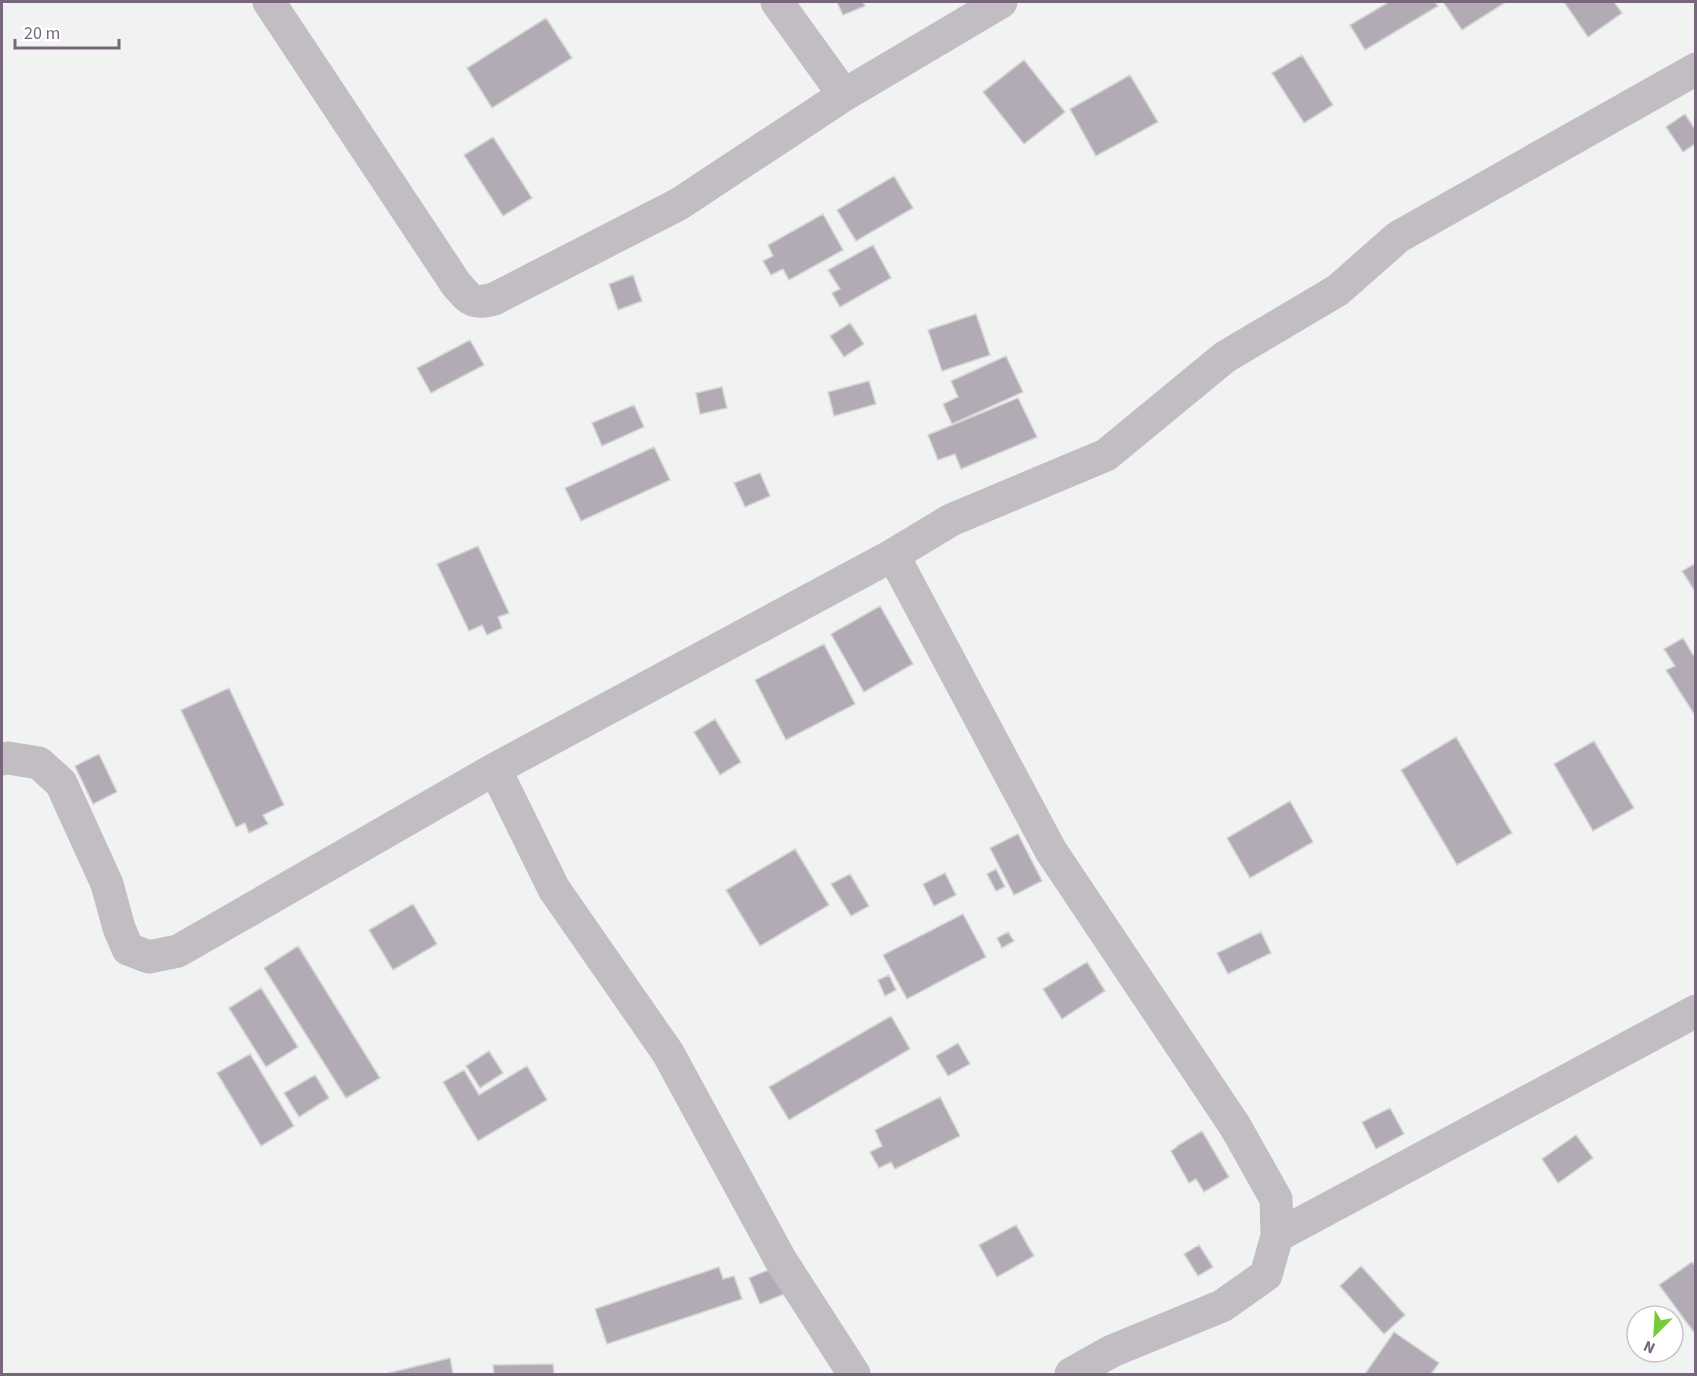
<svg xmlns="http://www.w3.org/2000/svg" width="1697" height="1376" font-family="'Source Sans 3',sans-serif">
	<rect width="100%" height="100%" fill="#f0f3f1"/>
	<!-- building -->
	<path fill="#b2abb5" stroke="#d3d5d3" stroke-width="1.5" d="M837 2H863L865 6 843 15Z
		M1389 2H1435L1438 6 1365 50 1350 25Z
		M1443 2H1506L1462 30Z
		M1564 2H1614L1622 13 1588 37Z
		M546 18 572 58 492 108 467 68Z
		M1302 55 1333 105 1304 123 1272 73Z
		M1024 60 1065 112 1024 144 983 92Z
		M1130 75 1158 122 1096 156 1070 109Z
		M1685 114 1696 131V143L1683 152 1666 127Z
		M493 137 532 198 503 216 464 155Z
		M894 176 913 208 856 241 837 210Z
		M823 214 843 250 789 280 783 269 771 275 763 261 773 256 768 245Z
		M873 245 891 278 840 307 832 293 840 289 828 270Z
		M633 275 642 301 618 310 609 284Z
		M976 314 990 355 942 371 928 330Z
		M850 323 864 344 844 357 830 336Z
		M470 340 484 365 431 393 417 368Z
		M1006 356 1023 392 952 424 943 404 958 397 951 381Z
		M869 381 876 404 834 416 828 392Z
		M722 387 727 408 700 414 696 393Z
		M1018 398 1037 437 961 469 955 454 938 460 928 435Z
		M634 405 644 427 602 446 592 423Z
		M654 447 670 480 581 521 565 488Z
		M760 473 770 496 745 507 734 483Z
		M478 546 509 613 498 617 502 628 487 635 482 625 469 631 437 564Z
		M1696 563V593L1682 571Z
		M880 606 913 664 864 692 831 634Z
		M1683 638 1693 655 1696 653V717L1666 670 1675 666 1664 649Z
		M824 644 855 704 786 740 755 680Z
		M229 688 284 805 263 815 268 824 249 833 245 823 236 827 181 710Z
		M715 719 741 762 720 775 694 732Z
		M1456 737 1512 833 1457 865 1401 770Z
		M1594 741 1634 808 1593 831 1554 764Z
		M99 754 117 792 93 804 75 766Z
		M1290 801 1313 842 1250 878 1227 838Z
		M1018 834 1042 881 1014 895 990 848Z
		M795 849 829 905 760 946 726 890Z
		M996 869 1005 887 996 891 987 874Z
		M945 873 956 895 934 906 923 884Z
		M850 874 869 906 851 916 831 884Z
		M413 904 437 944 393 970 369 930Z
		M963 914 986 957 907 999 883 955Z
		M1008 932 1014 941 1002 948 997 938Z
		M1261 932 1271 953 1228 974 1217 953Z
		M298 946 380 1078 346 1098 264 968Z
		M1087 962 1105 991 1062 1019 1043 989Z
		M889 975 896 990 885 996 878 980Z
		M261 988 298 1047 266 1067 229 1008Z
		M891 1016 910 1049 789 1120 769 1087Z
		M958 1043 970 1064 948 1076 936 1056Z
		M489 1051 503 1073 480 1088 466 1066Z
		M250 1054 294 1126 261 1146 217 1073Z
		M527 1066 547 1100 478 1141 443 1082 464 1070 479 1095Z
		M315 1075 329 1098 299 1117 284 1093Z
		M940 1097 960 1136 895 1169 891 1162 879 1168 870 1152 882 1146 875 1130Z
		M1390 1108 1404 1134 1376 1149 1362 1122Z
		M1202 1131 1229 1177 1204 1192 1196 1179 1189 1183 1171 1151 1177 1147V1146Z
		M1576 1135 1593 1158 1558 1183 1542 1159Z
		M1016 1225 1034 1256 997 1277 979 1245Z
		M1199 1245 1213 1267 1198 1276 1184 1254Z
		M1692 1262 1696 1267V1335L1659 1285Z
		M1361 1266 1405 1315 1384 1334 1340 1286Z
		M719 1267 723 1279 734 1276 742 1299 607 1344 595 1309Z
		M773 1268 784 1294 760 1304 749 1278Z
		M1394 1332 1439 1363 1431 1374H1365Z
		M450 1358 453 1374H390L389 1373Z
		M553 1364 554 1374H494L493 1365Z"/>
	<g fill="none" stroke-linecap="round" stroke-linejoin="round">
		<!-- street -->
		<path stroke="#c2bdc3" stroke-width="33" d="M269 2 456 284C470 300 472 305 494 299L679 204 844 95 1001 2
			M777 2 844 95
			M893 555 1051 851 1235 1126 1276 1199 1277 1236 1266 1275 1222 1306 1112 1351 1071 1374
			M2 759 8 758 39 763 61 783 107 884 119 928 128 949 149 957 178 951 495 769 893 555 951 520 1106 455 1225 357 1338 290 1398 237 1696 69
			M495 769 554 889 668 1053 780 1259 854 1374
			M1277 1236 1696 1011"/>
	</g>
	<!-- border -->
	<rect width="1697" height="1376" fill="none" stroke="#78667d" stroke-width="6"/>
	<!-- north arrow -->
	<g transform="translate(1655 1334) rotate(204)"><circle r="28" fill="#ffffff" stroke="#c9c2cb" stroke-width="1.5"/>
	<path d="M0-4.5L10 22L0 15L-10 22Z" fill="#75cb39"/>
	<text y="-9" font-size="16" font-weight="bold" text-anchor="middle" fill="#78667d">N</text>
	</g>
	<!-- scale -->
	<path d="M15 39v9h104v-9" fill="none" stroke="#78667d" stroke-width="3"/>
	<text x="24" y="39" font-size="18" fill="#78667d" stroke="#ffffff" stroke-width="4.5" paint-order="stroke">20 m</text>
</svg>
